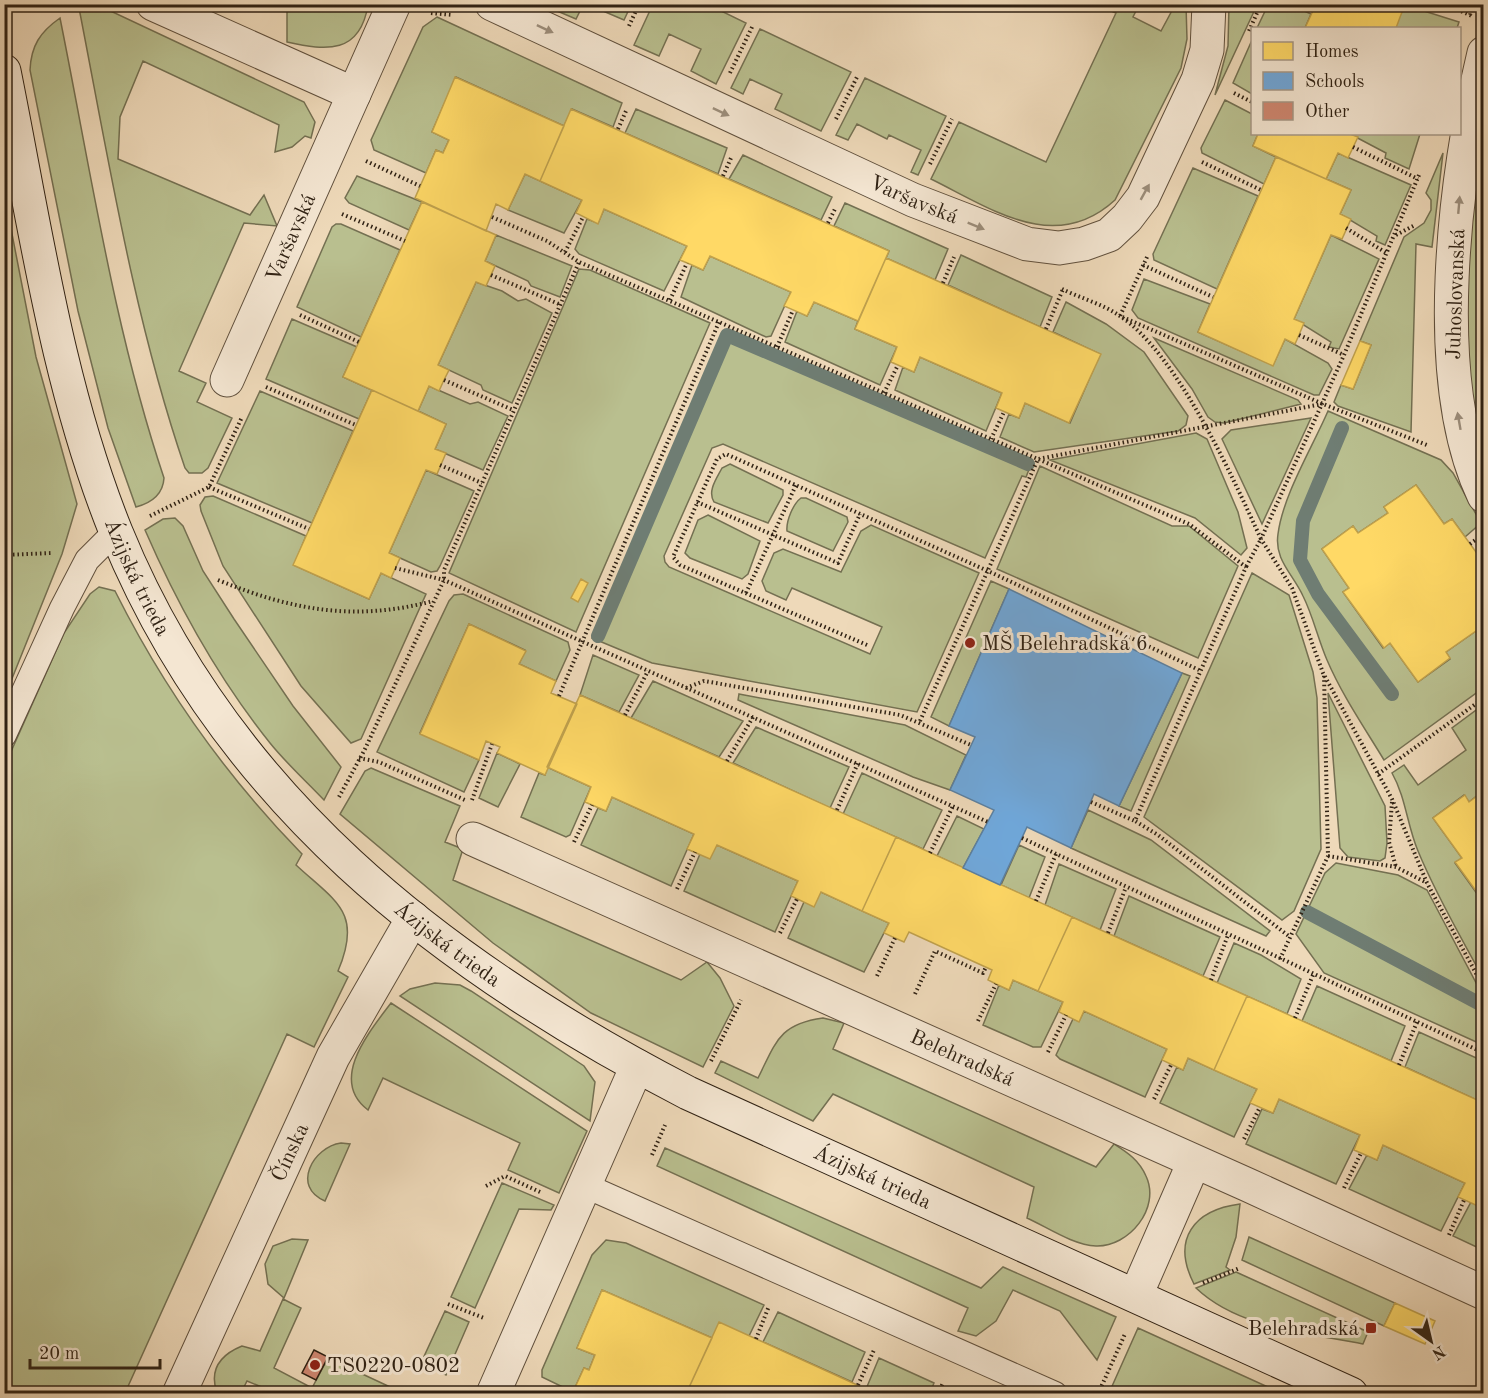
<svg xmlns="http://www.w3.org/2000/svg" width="1488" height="1398" font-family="'Old Standard TT',serif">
	<rect width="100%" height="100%" fill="#eed9b9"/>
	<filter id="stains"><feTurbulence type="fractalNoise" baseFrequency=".00333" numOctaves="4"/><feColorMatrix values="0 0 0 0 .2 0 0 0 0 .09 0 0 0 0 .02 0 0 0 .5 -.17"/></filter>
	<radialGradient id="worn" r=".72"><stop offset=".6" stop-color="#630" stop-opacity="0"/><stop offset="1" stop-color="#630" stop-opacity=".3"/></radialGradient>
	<!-- green -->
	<path fill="#b9bf8f" stroke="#747052" stroke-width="1.5" d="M653 4 709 5 746 23 716 84 691 71 701 49 669 34 659 56 634 45Z
		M88 5 100 6 304 102 315 122 311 138 305 136 292 147 275 152 279 125 143 61 120 117 118 159 250 215 264 195 277 226 244 223 179 371 206 383 197 402 232 418 208 468 202 473H189L185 468C134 319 109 162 79 8Z
		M276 5 368 4V5C360 54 327 51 287 42V10Z
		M543 5H583L576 19Z
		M589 5H631L624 20Z
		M1097 5H1139L1133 17 1161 31 1175 5H1186L1187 39 1181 68 1115 200C1055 255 992 209 931 179L959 122 1046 162 1116 13Z
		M1229 5H1257L1215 95 1228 46Z
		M1268 5H1291L1311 14 1305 28H1257Z
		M1405 5 1459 22 1457 28H1394Z
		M437 17 622 103 613 127 572 109 564 126 456 77 432 132 449 140 443 153 436 150 426 173 374 150 371 140 423 27Z
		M60 18C91 172 114 329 164 478 163 495 151 503 136 507L108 428 78 311 30 70C31 46 40 32 60 18Z
		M760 29 851 72 821 131 775 109 782 94 750 79 743 94 731 88Z
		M1252 40V94L1233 83Z
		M865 78 946 116 918 175 911 172 921 150 889 135 887 139 857 124 848 140 836 135Z
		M1225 100 1252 114V134H1258L1253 146 1276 157 1264 184 1202 153 1201 148Z
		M636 109 727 148 718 174 625 133Z
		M1483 127V468L1466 392 1465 305 1479 143Z
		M1350 134H1420L1409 169 1385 158 1386 153Z
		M1338 153 1411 185 1385 245 1376 241 1377 236 1340 214 1351 190 1326 179Z
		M1443 153 1432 247 1416 244 1411 432 1338 406 1334 402 1341 385 1353 389 1371 345 1360 341 1404 237 1424 223 1431 210V200L1426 193Z
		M743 155 832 197 821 220 729 179Z
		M1193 168 1258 196 1217 289 1154 260 1153 254Z
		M525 174 582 200 564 233 508 210Z
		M357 176 422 202 409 230 349 203 345 198Z
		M5 198 36 357 77 504 62 554 5 696Z
		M845 203 948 249 935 280 886 258 889 251 834 226Z
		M604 209 687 246 664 291 579 254 575 249 587 219 598 223Z
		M336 224H341L400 250 361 337 297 307 332 227Z
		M496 235 572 266 560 297 531 286 528 281 485 261Z
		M1331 235 1379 259 1339 349 1329 347 1331 342 1294 319Z
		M961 255 1052 297 1040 327 948 285Z
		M710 256 791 292 771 336 766 337 681 297 692 265 703 270Z
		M579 269 590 270 710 323 576 632 449 573Z
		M1144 279 1210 304 1198 332 1273 365 1285 339 1328 363 1332 369 1319 395H1314L1138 318 1132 310Z
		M476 282 502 291 518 301 526 299 552 313 512 403 483 390 481 385 438 365Z
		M814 302 858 321 855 329 897 347 880 385 785 342 797 311 807 316Z
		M1066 302 1106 324 1144 352 1188 416 1186 425 1178 431 1034 452 1000 437 1009 414 1019 418 1025 403 1070 423 1100 354 1053 332Z
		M292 319 357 347 343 377 372 390 359 419 266 379Z
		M726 330 1032 462 1026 477 1022 476 985 558 723 444 712 448 664 556 665 562 669 567 870 654 882 627 792 588 786 600 766 591 762 581 774 553 783 549 841 572 861 531 871 525 979 573 917 712 652 663 592 638Z
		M1154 338 1298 400 1301 404 1224 423 1215 422 1208 417 1192 389Z
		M920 357 1002 393 986 431 895 390 903 367 914 372Z
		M429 386 470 404 478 402 508 416 483 470 435 449 446 424 418 411Z
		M260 391 353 431 312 523 217 483Z
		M1328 411 1441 460 1453 473 1481 523 1465 537 1452 519 1444 524 1416 485 1384 507 1388 513 1358 533 1353 526 1322 549 1349 588 1343 592 1383 648 1390 643 1418 682 1450 659 1446 652 1476 631 1480 637 1483 635V688L1384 760C1364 727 1342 695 1327 660 1318 639 1313 616 1303 596 1293 574 1274 560 1278 534 1283 495 1312 448 1328 411Z
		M1311 418 1262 524 1222 439 1231 430Z
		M1196 433 1207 439 1238 512 1247 548 1241 555 1195 518 1050 460Z
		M730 464 783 490V495L768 523 714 502C707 491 717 478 722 468Z
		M1040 466 1172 526H1189L1238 566 1198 658 997 569Z
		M426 470 474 491 440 566 437 571 431 572 389 553Z
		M213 496 306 536 294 565 369 599 381 573 426 594 361 739 351 743 301 686 223 566 201 511 200 505 205 497Z
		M801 498H806L847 517 848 522 833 551 787 531C786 521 793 504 801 498Z
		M708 515 760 541 748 574 742 579 690 558 685 553 698 520Z
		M175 518 183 526 203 571 234 619 293 706 341 767 324 800C306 781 286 763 270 743 218 678 178 606 145 530L163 519Z
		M1252 573 1289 595 1313 672 1317 698 1321 849 1294 911 1282 920 1144 817Z
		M991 581 1009 589 949 726 931 717Z
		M99 587 115 591C164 689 225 775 302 854L296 865C336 902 363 912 338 971L348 977 314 1047 287 1034 125 1393H5V765L64 633 90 594Z
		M463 594 568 642 570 650 556 681 519 664 525 650 469 624 420 733 479 760 464 792 377 752 449 601 454 595Z
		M593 655 639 675 619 712 580 695Z
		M1182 673 1190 676 1131 811 1119 806Z
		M653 681 743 721 719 757 631 718Z
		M1328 693 1385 806 1387 843 1385 858 1380 861 1348 857 1340 848Z
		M739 694 905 725 966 755 950 790 913 777 738 700Z
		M1483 705V791L1469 802 1464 795 1433 818 1462 858 1455 863 1483 902V978C1461 937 1436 895 1418 851 1407 825 1406 798 1392 773L1404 765 1418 785 1466 750 1452 728Z
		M756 727 849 767 830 808 733 763Z
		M497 753 520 764 498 807 479 798Z
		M547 767 591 787 570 835 566 837 521 817 539 773 545 775Z
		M371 768 460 806 445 842 463 849 453 880 681 980 707 962 720 978 734 1006 703 1067 591 1013 493 943 340 814 365 771Z
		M862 773 942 810 923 849 843 814Z
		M612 797 694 834 671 886 581 845 598 808 606 811Z
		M1088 810 1151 840 1270 931 1266 936 1071 848Z
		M957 816 984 829 963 868 937 856Z
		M717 845 798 881 775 932 684 891 700 854Z
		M1019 845 1045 857 1029 898 1001 885Z
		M1336 863 1398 875 1427 890 1483 996V1045L1324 973 1296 934 1325 873Z
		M1059 864 1116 889 1100 930 1045 905Z
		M821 892 889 923 864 972 788 938 804 902Z
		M1129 896 1220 937 1203 976 1114 936Z
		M1234 943 1261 955 1301 979 1287 1014 1217 983Z
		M1013 980 1063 1002 1041 1047H1033L983 1025 999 985 1009 990Z
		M435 983 460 985 471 991 584 1066 595 1082 590 1121 400 996 410 989Z
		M1317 986 1405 1026 1391 1061 1302 1021Z
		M391 1003 587 1131 559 1193 508 1170 520 1143 383 1078 368 1110C328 1080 370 1031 391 1003Z
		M1084 1011 1167 1049 1145 1097 1060 1059 1056 1055 1073 1019 1079 1021Z
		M823 1018 844 1023 833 1049 1096 1167 1114 1144C1128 1153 1139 1160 1146 1176 1161 1208 1129 1247 1096 1246 1073 1245 1047 1227 1027 1218L1034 1187 833 1094 813 1121 715 1073 721 1061 758 1078C776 1042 779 1024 823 1018Z
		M1419 1032 1483 1061V1103L1405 1067Z
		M1188 1058 1257 1089 1234 1137 1160 1103 1177 1067 1183 1070Z
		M1279 1099 1360 1135 1336 1184 1246 1144 1262 1109 1273 1113Z
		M341 1143 350 1144 325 1201C291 1187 313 1147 341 1143Z
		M1383 1145 1465 1183 1441 1231 1349 1189 1367 1155 1377 1160Z
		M665 1148 981 1288 1003 1267 1116 1317 1097 1360 1060 1311 1013 1290 996 1321 976 1336 958 1331 968 1308 657 1166Z
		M502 1183 554 1205 551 1210 519 1209 475 1308 451 1297Z
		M1483 1199V1250L1453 1236 1471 1202Z
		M1240 1204 1236 1237 1226 1267 1230 1270 1194 1284C1171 1239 1194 1210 1240 1204Z
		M1249 1237 1395 1303 1384 1326 1242 1260Z
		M292 1239 308 1240 284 1298 268 1284 265 1264 273 1246Z
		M606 1240 626 1243 764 1305 749 1336 712 1338 602 1290 577 1348 595 1355 589 1370 584 1368 573 1392 542 1377V1370L592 1255Z
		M1236 1272 1368 1332 1363 1344C1308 1333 1239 1329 1196 1288Z
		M283 1299 301 1308 274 1368 312 1388 328 1358 403 1393H276L247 1381 241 1393H217C209 1370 220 1355 242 1346L260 1351Z
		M445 1311 469 1322 446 1375 421 1363Z
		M778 1312 865 1352 852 1382 763 1342Z
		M1138 1328 1281 1393H1109Z
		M879 1358 934 1383 930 1393H877L866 1389Z"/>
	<!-- homes -->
	<path fill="#ffd966" stroke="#c1a24d" stroke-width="1.5" d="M1316 4H1405L1396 28H1305Z
		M455 77 564 126 540 181 525 174 508 210 496 204 486 231 415 198 436 150 443 153 449 140 432 132Z
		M571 109 889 251 858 321 814 302 807 316 784 306 791 292 710 256 703 270 692 265 680 260 687 246 604 209 598 224 576 213 582 200 540 181Z
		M1258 134H1350L1358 137 1348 158 1338 153 1326 179 1253 146Z
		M1276 157 1351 190 1340 214 1351 219 1342 239 1331 235 1294 319 1304 323 1299 335 1295 344 1285 339 1273 366 1198 332Z
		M422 202 496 235 485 261 495 266 486 286 476 282 438 365 449 370 444 380 439 391 429 386 418 411 343 377Z
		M886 258 1101 354 1069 423 1025 403 1019 418 996 408 1002 393 920 357 914 372 891 362 897 347 855 329Z
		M1360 341 1371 345 1353 389 1341 385Z
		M372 390 446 424 435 449 446 453 437 474 426 470 389 553 400 558 391 578 381 573 369 599 293 565Z
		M1416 485 1444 524 1452 519 1484 563V635L1480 637 1476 631 1446 652 1450 658 1418 682 1390 643 1384 648 1343 592 1349 588 1322 549 1353 526 1358 533 1388 513 1384 507Z
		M581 579 588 583 578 602 571 598Z
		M469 624 526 651 519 664 556 681 551 693 577 704 545 775 497 753 500 747 486 741 479 760 420 734Z
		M580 695 896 837 862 911 821 892 814 907 791 896 798 881 717 845 710 859 687 849 694 834 612 797 606 811 585 802 591 787 547 767Z
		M1484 791V902L1455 862 1462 858 1433 818 1465 795 1469 802Z
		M896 837 1072 917 1038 991 1013 980 1009 990 996 984 988 980 992 970 909 932 904 942 895 938 884 933 889 923 862 911Z
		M1072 917 1247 996 1214 1070 1188 1058 1183 1070 1162 1060 1167 1049 1084 1011 1079 1022 1059 1012 1063 1002 1038 991Z
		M1247 996 1484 1103V1199L1480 1207 1458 1197 1465 1183 1383 1145 1377 1160 1361 1153 1354 1150 1360 1135 1279 1099 1273 1113 1250 1103 1257 1089 1214 1070Z
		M602 1290 712 1338 686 1394 671 1390 669 1394H572L584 1368 589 1370 595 1355 577 1348Z
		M1395 1303 1435 1321 1425 1344 1384 1326Z
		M719 1322 763 1342 877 1394H686Z"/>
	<!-- schools -->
	<path fill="#6fa8dc" stroke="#5c80a0" stroke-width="1.5" d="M1009 589 1182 673 1119 806 1094 794 1071 848 1027 827 1000 885 963 868 994 810 950 790 975 737 949 726Z"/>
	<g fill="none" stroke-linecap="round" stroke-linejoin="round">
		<!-- stream -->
		<path stroke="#6f7d73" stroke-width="14" d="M1342 428 1303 521 1300 560 1318 594 1392 694
			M598 636 727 335 1028 464
			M1307 912 1484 1006"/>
	</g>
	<!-- building -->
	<path fill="#cf8771" stroke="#302214" stroke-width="1.5" d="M314 1350 328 1357 316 1380 302 1373Z"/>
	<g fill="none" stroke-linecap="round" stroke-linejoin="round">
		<defs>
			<path id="lane" d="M4 735 62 608 87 560 116 531
				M586 1186 1055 1394"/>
			<g id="street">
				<path d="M153 4 354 94 394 4"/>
				<path id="s1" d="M492 4 913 200 1027 244 1059 248 1084 244 1109 235 1127 218 1143 197 1198 80 1207 50 1209 4"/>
				<path d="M1484 53C1455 176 1428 379 1484 496"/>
				<path id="s2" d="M227 380 354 94"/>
				<path id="s3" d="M473 839 1248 1185 1484 1293"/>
				<path d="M1136 1295 1194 1162"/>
				<path id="s4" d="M179 1394 333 1057 413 918"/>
				<path d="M493 1394 637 1066"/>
			</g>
			<g id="secondary">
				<path id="s5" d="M4 71C35 225 57 386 116 532 224 797 440 965 688 1093L1351 1394"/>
			</g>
		</defs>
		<!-- lane casing -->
		<use href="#lane" stroke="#60503d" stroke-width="26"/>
		<!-- street casing -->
		<use href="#street" stroke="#60503d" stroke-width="35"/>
		<!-- secondary casing -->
		<use href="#secondary" stroke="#302214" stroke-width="35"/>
		<!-- path -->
		<path stroke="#302214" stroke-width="4" stroke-dasharray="1.5 3" stroke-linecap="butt" d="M1306 4 1314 8
			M1445 4 1472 16
			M431 13 453 15
			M1470 15 1474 4
			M629 26 639 4
			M1249 31 1261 4
			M730 73 753 25
			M1234 93 1252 102
			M836 119 858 75
			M618 129 626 111
			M1353 147 1418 179
			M366 161 420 186
			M1202 162 1261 190
			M930 164 952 119
			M1419 175 1344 355 1261 539 1292 588 1323 673 1392 799 1427 883 1484 988
			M723 176 731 158
			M342 214 405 241
			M492 217 547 241 579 262 1189 524 1246 567 1135 821 1158 835 1290 937
			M828 223 836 207
			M1346 228 1388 254
			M1396 235 1415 225
			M565 252 583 217
			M1147 257 1120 316 1323 404 1427 445
			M1143 265 1213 297
			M491 275 559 304
			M943 283 954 257
			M1062 289C1080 298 1103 304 1120 316 1178 355 1232 476 1261 539L1246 567
			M670 300 687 263
			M300 315 359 342
			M1046 329 1063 289
			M1299 335 1344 355
			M777 347 793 310
			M444 380 513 410
			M266 387 356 425
			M884 393 898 365
			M991 439 1004 412
			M440 465 482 483
			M209 487 309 529
			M697 502 838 563 860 514
			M150 516 209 487 242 417
			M1470 544 1481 536
			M4 555 52 553
			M395 568 444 580 988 822
			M218 580C292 610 354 622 433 601
			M746 593 796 485
			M867 645 680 565 673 557 717 459 726 454 988 571 1199 670
			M686 688 704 681 900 715 971 745
			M559 696 719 322
			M625 715 648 671
			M920 721 1038 459 1322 404
			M359 758 379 762 465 800
			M727 761 753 717
			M1378 774 1484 698
			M339 797 365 749 444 580V570L579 262
			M472 800 492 744
			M1091 802 1135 821
			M1392 802 1389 842 1396 867
			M837 810 858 763
			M1022 838 1484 1053
			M574 842 592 805
			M930 853 953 806
			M1328 856 1396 867 1427 883
			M677 889 695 852
			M1036 901 1056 854
			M780 933 797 899
			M1108 933 1126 887
			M1280 959 1328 856 1324 674
			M877 976 895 938
			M1211 980 1228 935
			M915 994 935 951 983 973 986 967
			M1295 1018 1313 975
			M978 1021 996 984
			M1048 1052 1066 1015
			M711 1061 741 1000
			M1399 1065 1417 1022
			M1154 1099 1171 1065
			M1244 1139 1260 1107
			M652 1155 665 1125
			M486 1186 505 1176 540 1192
			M1344 1188 1361 1153
			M1449 1235 1464 1200
			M1203 1283 1240 1268
			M448 1304 484 1318
			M756 1339 769 1306
			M858 1385 874 1350
			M538 1389 549 1394
			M938 1394 943 1383
			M1098 1394 1125 1334"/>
		<!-- lane -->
		<use href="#lane" stroke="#f4e6d2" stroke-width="24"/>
		<!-- street -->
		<use href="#street" stroke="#f4e6d2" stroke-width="33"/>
		<!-- secondary -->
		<use href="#secondary" stroke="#f4e6d2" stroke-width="33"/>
	</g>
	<!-- one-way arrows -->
	<defs><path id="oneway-solid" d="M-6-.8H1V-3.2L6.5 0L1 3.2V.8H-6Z" transform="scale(1.5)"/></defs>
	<g fill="#9c8e7c">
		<use href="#oneway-solid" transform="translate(545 29) rotate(25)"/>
		<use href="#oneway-solid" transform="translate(721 112) rotate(25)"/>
		<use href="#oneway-solid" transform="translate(1145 192) rotate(-61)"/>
		<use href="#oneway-solid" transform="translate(1459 205) rotate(-85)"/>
		<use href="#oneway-solid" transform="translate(976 226) rotate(22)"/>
		<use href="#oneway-solid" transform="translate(1459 421) rotate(-100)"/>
	</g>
	<!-- markers -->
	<g fill="#8f2418" stroke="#f4e6d2" stroke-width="2">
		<circle cx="970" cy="643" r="6"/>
		<rect x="1365" y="1322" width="12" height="12" rx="3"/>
		<circle cx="315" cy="1365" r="6"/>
	</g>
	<g text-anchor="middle" stroke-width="6" stroke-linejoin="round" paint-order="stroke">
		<!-- street labels -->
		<g font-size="21" fill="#302214" stroke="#f4e6d2">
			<text dy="7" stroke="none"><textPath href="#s1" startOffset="465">Varšavská</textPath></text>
			<text dy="7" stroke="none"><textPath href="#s2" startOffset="156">Varšavská</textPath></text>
			<text transform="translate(1455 294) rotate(-88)" y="7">Juhoslovanská</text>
			<text dy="7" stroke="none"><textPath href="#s5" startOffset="525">Ázijská trieda</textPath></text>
			<text dy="7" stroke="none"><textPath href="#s5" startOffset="1011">Ázijská trieda</textPath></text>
			<text dy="7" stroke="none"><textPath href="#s3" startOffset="536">Belehradská</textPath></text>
			<text dy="7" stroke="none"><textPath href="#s4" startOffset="266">Čínska</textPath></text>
			<text dy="7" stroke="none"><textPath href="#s5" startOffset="1497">Ázijská trieda</textPath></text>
		</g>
		<!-- poi labels -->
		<g font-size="21" fill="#302214" stroke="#f4e6d2" text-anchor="start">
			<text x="982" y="650">MŠ Belehradská 6</text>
			<text x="1359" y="1335" text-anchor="end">Belehradská</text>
			<text x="327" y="1372">TS0220-0802</text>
		</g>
	</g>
	<!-- margin -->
	<rect width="1488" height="1398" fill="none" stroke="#eed9b9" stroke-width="24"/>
	<rect x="6" y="6" width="1476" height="1386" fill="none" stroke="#302214" stroke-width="3"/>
	<rect x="12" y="12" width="1464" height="1374" fill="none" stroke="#302214" stroke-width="1.5"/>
	<!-- legend -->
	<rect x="1251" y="27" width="210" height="108" fill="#f4e6d2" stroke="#a69886" stroke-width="1.5"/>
	<rect x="1263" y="42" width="30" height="18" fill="#ffd966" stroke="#a69886" stroke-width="1.5"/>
	<text x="1305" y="57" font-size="18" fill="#302214">Homes</text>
	<rect x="1263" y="72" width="30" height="18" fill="#6fa8dc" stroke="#a69886" stroke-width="1.5"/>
	<text x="1305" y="87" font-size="18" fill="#302214">Schools</text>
	<rect x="1263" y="102" width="30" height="18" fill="#cf8771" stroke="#a69886" stroke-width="1.5"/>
	<text x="1305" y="117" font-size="18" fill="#302214">Other</text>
	<!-- north arrow -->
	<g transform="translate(1431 1341) rotate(146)" stroke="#f4e6d2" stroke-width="4.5" paint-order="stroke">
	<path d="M0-4.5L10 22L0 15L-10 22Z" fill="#302214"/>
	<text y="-9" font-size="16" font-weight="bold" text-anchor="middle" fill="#302214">N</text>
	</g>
	<!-- scale -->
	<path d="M30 1359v9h130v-9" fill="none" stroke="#302214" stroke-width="3"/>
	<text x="39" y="1359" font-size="18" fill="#302214" stroke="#f4e6d2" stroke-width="4.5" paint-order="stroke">20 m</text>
	<rect width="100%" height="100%" filter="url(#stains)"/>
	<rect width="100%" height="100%" fill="url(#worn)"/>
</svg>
